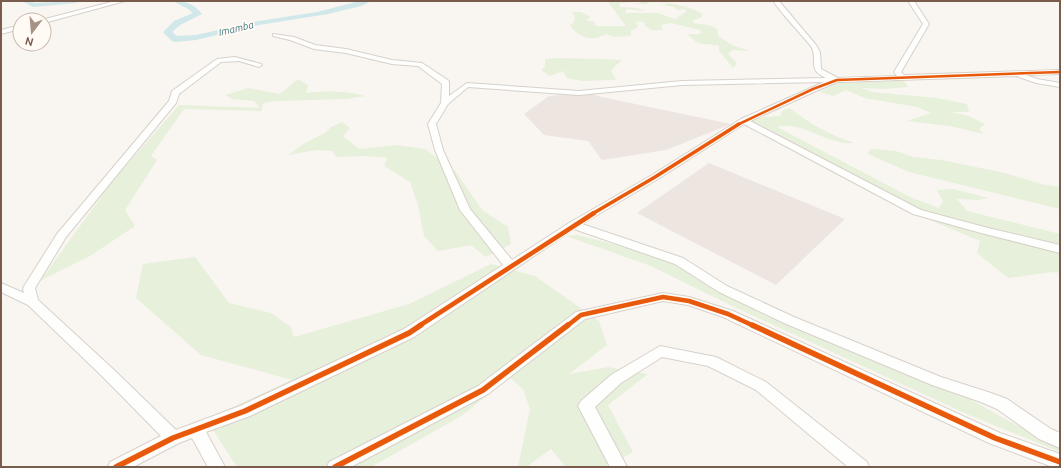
<svg xmlns="http://www.w3.org/2000/svg" width="1061" height="468" font-family="Ubuntu,sans-serif">
	<rect width="100%" height="100%" fill="#f9f5f0"/>
	<!-- industrial -->
	<path fill="#ede5e0" d="M591 92 597 96 731 124 666 150 602 160 588 141 544 135 524 114 549 96Z
		M709 163 845 219 776 285 637 213Z"/>
	<!-- green -->
	<path fill="#e7f0db" fill-rule="evenodd" d="M619 1C650 1 674 0 702 13V17L694 20 693 23 708 25 717 29 718 36 734 46 748 50V51L732 50 728 54 737 63 733 68 719 51V46C705 42 699 48 688 34H701L700 30 671 23 661 25 663 30H651L645 26 644 22 636 21 638 27 631 31V36L614 37 606 34C594 42 577 38 570 25L574 22 575 17 572 12H581L591 17 586 20 594 22 596 26H626L608 2ZM641 1V3L634 4H647L649 2H661L669 4 661 5 674 7 677 10 684 9 687 11 675 19 658 13H625L626 9 645 11 637 8 620 7 619 3Z
		M557 58C579 59 601 58 622 60L611 70 616 80 582 81 567 78 563 71 550 76 541 70 545 66V59Z
		M298 79 308 85 306 93C327 91 345 90 365 96L347 99 277 101 263 103 261 111 184 109 151 156 157 160 125 210 135 226 90 256 40 281 112 182 179 105 260 108 254 101 232 99 225 95 248 88 280 94Z
		M844 81H904L908 87 884 89 862 88 872 92 937 98 967 104 969 112H951L969 116 985 124 979 129 983 134 950 126 907 121 931 113 917 107 865 98 846 90 833 96 819 92Z
		M790 108C809 124 831 135 854 143 828 146 801 120 777 127L910 197 939 208 943 201 937 190 954 189 988 198 979 200 957 199 967 211 1060 234V273L1054 272 1008 278 977 253 980 241 906 210 744 123 765 117 780 116 783 110Z
		M342 122 350 128 343 136 359 149 397 145 425 149 455 171 483 211 508 227 511 244 486 257 471 245 438 251 424 236 418 205 410 182 384 166 387 158 364 156 336 157 332 151 317 150 288 155 305 143 325 133 331 127Z
		M870 149 896 151 913 157 941 160 1005 173 1041 184 1060 187V209L909 172 868 154Z
		M577 235 656 255 955 391 1016 425 1060 445V452L969 415 732 306 651 266 566 236Z
		M195 257 229 303 271 313 291 327 294 337 409 304 491 264 535 276 599 321 607 345 569 374 608 367 648 374 608 405 633 452 606 467H566L551 449 526 467H518L530 409 523 389 509 377 463 415 371 467H237L206 419 292 380 201 355 136 298 143 264Z"/>
	<g fill="none" stroke-linecap="round" stroke-linejoin="round">
		<!-- river -->
		<path fill="#d0e8ea" fill-rule="evenodd" d="M22 1H31L34 3 80 1 76 3 33 7Z
			M173 1C186 1 194 4 202 14L180 25 172 32 177 36 196 35 259 21 317 12 360 1H372L361 6 328 14 259 25 196 40 175 42 172 41 163 32 174 21 193 13 188 9Z"/>
		<defs>
			<path id="minor" d="M773 1H779L816 45 820 52 821 69 838 78 897 76 894 72 923 24 908 1H914L929 24 901 72 904 75 1060 70V74L1026 75 1037 79 1060 83V87L1036 83 1019 77 1018 76 838 82 816 91 750 121 921 210 988 228 1060 245V253L981 233 913 214 744 124 658 179 582 224 683 258 727 286 794 317 941 377 991 393 1007 399 1051 429 1060 433V448L1039 439 997 409 981 402 932 385 784 323 719 292 675 264 574 229 414 337 250 416 206 432 225 467H208L192 438 179 443 133 467H108L110 462 161 436 103 377 28 305 1 292V283L24 293 23 288 57 234 169 101 172 91 217 59 235 57 261 64 262 65 259 67 239 61 221 62 179 94 176 103 66 237 35 288 38 300 113 369 176 430 240 406 404 329 503 265 460 210 435 150 428 124 441 103 442 84 418 66 392 64 346 53 314 49 290 40 273 36V34L294 37 315 45 346 49 392 60 422 63 449 81V96L467 83 579 91 682 81 826 78C806 69 819 61 811 46L783 14ZM824 82 741 119 652 175 569 223 512 260 470 209 443 150 436 124 448 104 468 87 579 95 682 85Z
				M663 293 689 297 733 311 1000 433 1060 454V467H1053L989 443 723 317 688 305 663 301 585 319 488 394 351 467H327L329 462 478 386 576 312Z
				M660 346 716 357 766 382 867 462 869 467H848L756 390 708 366 662 357 621 383 595 407 627 467H610L578 406 581 401 611 375Z"/>
			<path id="tertiary" d="M115 1H125L44 23V20H41Z
				M20 25V29L1 34V30Z"/>
		</defs>
		<!-- minor casing -->
		<use href="#minor" stroke="#d7d1cb" stroke-width="2"/>
		<!-- tertiary casing -->
		<use href="#tertiary" stroke="#d7d1cb" stroke-width="2"/>
		<!-- minor -->
		<use href="#minor" fill="#fefefd" fill-rule="evenodd"/>
		<!-- tertiary -->
		<use href="#tertiary" fill="#fefefd" fill-rule="evenodd"/>
		<defs>
			<path id="cycleway-far3" d="M737 125 813 89 837 80 1060 72"/>
			<path id="cycleway-far2" d="M592 214 655 177 739 124"/>
			<path id="cycleway-far1" d="M419 326 594 213
				M567 326 581 315 663 297 689 301 728 314 754 326"/>
			<path id="cycleway" d="M752 325 995 438 1060 462
				M116 467 173 438 245 411 409 333 421 325
				M335 467 483 390 568 325"/>
		</defs>
		<!-- cycleway-far3 casing -->
		<use href="#cycleway-far3" stroke="#fffaf3" stroke-width="4"/>
		<!-- cycleway-far2 casing -->
		<use href="#cycleway-far2" stroke="#fffaf3" stroke-width="5.5"/>
		<!-- cycleway-far1 casing -->
		<use href="#cycleway-far1" stroke="#fffaf3" stroke-width="7"/>
		<!-- cycleway casing -->
		<use href="#cycleway" stroke="#fffaf3" stroke-width="8"/>
		<!-- cycleway-far3 -->
		<use href="#cycleway-far3" stroke="#e8590c" stroke-width="2.5"/>
		<!-- cycleway-far2 -->
		<use href="#cycleway-far2" stroke="#e8590c" stroke-width="3.5"/>
		<!-- cycleway-far1 -->
		<use href="#cycleway-far1" stroke="#e8590c" stroke-width="4.5"/>
		<!-- cycleway -->
		<use href="#cycleway" stroke="#e8590c" stroke-width="5.5"/>
	</g>
	<g text-anchor="middle" stroke-width="4" stroke-linejoin="round" paint-order="stroke">
		<!-- far-water labels -->
		<g font-size="10" font-style="italic" fill="#437c86" stroke="#fffaf3">
			<text transform="translate(236 28) rotate(-13)" y="4">Imamba</text>
		</g>
	</g>
	<!-- border -->
	<rect width="1061" height="468" fill="none" stroke="#7a5c4d" stroke-width="4"/>
	<!-- north arrow -->
	<g transform="translate(32 32) rotate(196)"><circle r="19" fill="#fffaf3" stroke="#cabbb1"/>
	<path d="M0-3L7 15L0 10L-7 15Z" fill="#a69286"/>
	<text y="-6" font-size="11" font-weight="bold" text-anchor="middle" fill="#7a5c4d">N</text>
	</g>
</svg>
